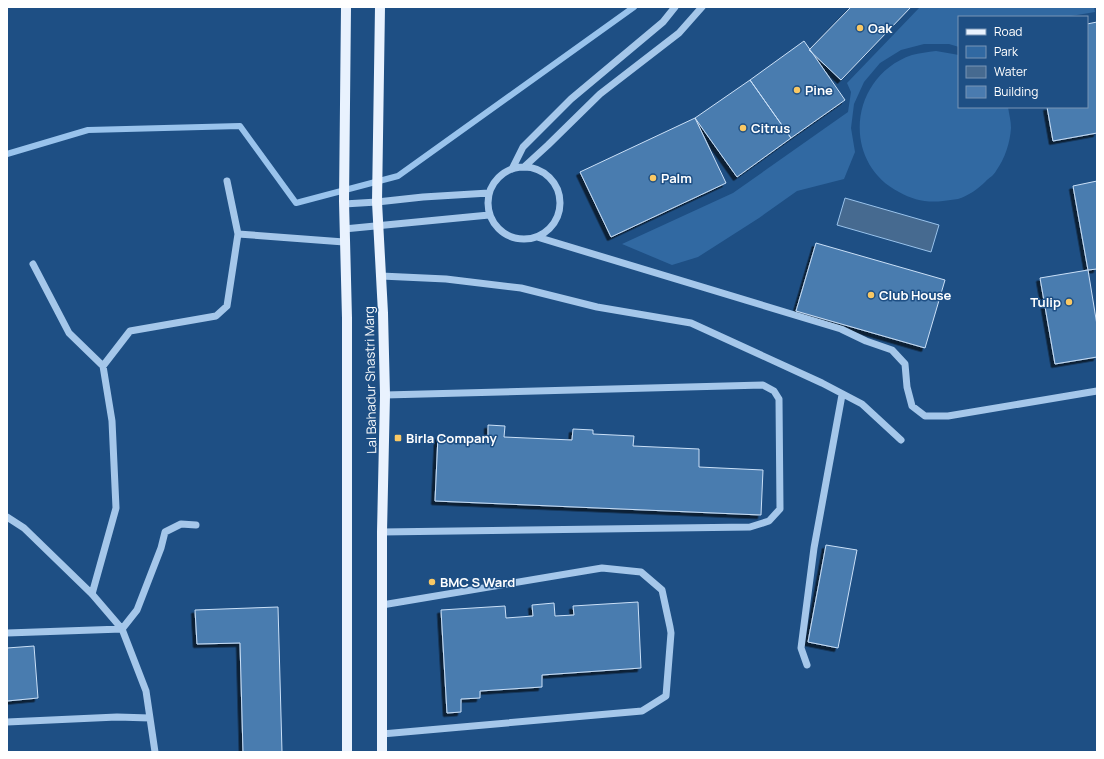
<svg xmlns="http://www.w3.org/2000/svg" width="1104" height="759" font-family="Manrope,sans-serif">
	<defs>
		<filter id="shadow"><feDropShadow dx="-3.5" dy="3.5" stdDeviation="0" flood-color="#0009"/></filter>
	</defs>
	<rect width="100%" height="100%" fill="#1e4f84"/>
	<!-- green -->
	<path fill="#3169a2" d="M920 7H1094L1095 12 1065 17H959V47L949 44H924L901 50 880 63 864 82 854 104 851 128 855 152 844 179 797 191 759 218 698 257 672 265 622 244 733 193 848 112 851 92 847 83Z
		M936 51 959 55V107H1008C1009 114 1011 121 1011 128 1010 143 1005 158 996 171 994 175 989 178 986 181 978 189 968 196 958 199 953 200 948 200 943 201 927 203 913 200 899 192 840 161 850 76 912 55 919 53 928 52 936 51Z"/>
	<!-- water -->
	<path fill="#466a90" stroke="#99c3ec" d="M845 198 939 225 931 252 837 225Z"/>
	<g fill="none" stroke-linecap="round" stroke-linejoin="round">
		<!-- stream -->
		<path stroke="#99c3ec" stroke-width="6" d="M7 154 88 130 240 126 296 203 398 176 634 7"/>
	</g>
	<!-- building -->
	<path fill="#4a7baf" stroke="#cae0f7" filter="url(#shadow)" d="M851 7H911L841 80 809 50Z
		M1097 22V133L1053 141 1047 107H1087V24Z
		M804 41 845 100 791 138 750 80Z
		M750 80 791 138 737 177 695 118Z
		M695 118 726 183 611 237 580 172Z
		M1097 181V269L1088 270 1073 186Z
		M816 243 945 280 925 348 796 311Z
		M1088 270 1097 325V357L1055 364 1040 278Z
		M488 425 505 426 504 437 572 440 573 429 593 430V434L634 436 633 446 699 449V467L763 470 761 515 435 501 438 436 488 438Z
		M826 545 857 550 838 648 808 642Z
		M638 602 641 668 542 675V687L480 691V698L461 699V712L447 713 441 610 505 606 506 618 533 616 532 605 554 603 555 616 574 615 573 606Z
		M278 607 282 752H243L240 643 197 644 195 610Z
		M34 646 38 698 7 701V648Z"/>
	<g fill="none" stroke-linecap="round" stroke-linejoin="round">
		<!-- minor -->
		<path stroke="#a5c7ea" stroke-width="7" d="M488 203a36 36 0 1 1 72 0a36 36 0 1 1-72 0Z
			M524 167 548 145 600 94 679 33 702 7
			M512 169 523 147 571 99 663 22 675 7
			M227 181 238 234
			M344 204 377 202 423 197 489 193
			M344 229 489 215
			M537 237 841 329 866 341 892 350 905 364 907 387 912 406 925 416H948L1097 391
			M33 264 69 333 103 366 130 331 216 316 227 306 238 234 344 242
			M381 276 446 279 521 288 597 307 691 323 822 383 862 404 901 440
			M7 517 24 528 92 594 122 629 146 691 155 752
			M382 532 750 527 769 521 780 509 779 399 774 391 763 385 385 395
			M92 594 116 508 112 421 103 366
			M7 633 122 629 137 610 161 548 165 532 181 524 196 525
			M807 665 801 648 814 548 842 395
			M7 722 117 717 150 718
			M382 734 642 711 666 696 671 633 670 627 662 590 641 572 602 568 382 605"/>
		<!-- major -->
		<path stroke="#e9f2fe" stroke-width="10" d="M346 7 344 201 347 318V752
			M380 7 377 202 383 313 385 395 382 532V752"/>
	</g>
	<!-- markers -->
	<g fill="#f9c864" stroke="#1e4f84" stroke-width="1.5">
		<circle cx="860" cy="28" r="4"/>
		<circle cx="797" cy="90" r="4"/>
		<circle cx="743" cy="128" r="4"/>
		<circle cx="653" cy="178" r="4"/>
		<circle cx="871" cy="295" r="4"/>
		<circle cx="1069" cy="302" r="4"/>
		<rect x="394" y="434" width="8" height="8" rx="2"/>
		<circle cx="432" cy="582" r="4"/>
	</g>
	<g text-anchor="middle" stroke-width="3" stroke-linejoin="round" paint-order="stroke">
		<!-- poi labels -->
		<g font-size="13" font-weight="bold" fill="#fff" stroke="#1e4f84" text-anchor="start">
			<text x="868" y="33">Oak</text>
			<text x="805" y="95">Pine</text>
			<text x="751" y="133">Citrus</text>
			<text x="661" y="183">Palm</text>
			<text x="879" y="300">Club House</text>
			<text x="1061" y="307" text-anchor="end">Tulip</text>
			<text x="406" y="443">Birla Company</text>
			<text x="440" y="587">BMC S Ward</text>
		</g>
		<!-- street labels -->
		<g font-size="13" fill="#fff" stroke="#1e4f84">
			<text transform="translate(370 380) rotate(-91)" y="5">Lal Bahadur Shastri Marg</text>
		</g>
	</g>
	<!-- border -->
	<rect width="1104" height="759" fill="none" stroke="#ffffff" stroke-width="16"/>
	<!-- legend -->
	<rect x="958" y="16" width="130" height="92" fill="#1e4f84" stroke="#7895b5"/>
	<rect x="966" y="29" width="20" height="6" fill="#e9f2fe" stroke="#7895b5"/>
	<text x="994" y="36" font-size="12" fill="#ffffff">Road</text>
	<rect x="966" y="46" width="20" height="12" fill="#3169a2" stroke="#7895b5"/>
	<text x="994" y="56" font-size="12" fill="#ffffff">Park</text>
	<rect x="966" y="66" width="20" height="12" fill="#466a90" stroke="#7895b5"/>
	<text x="994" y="76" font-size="12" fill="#ffffff">Water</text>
	<rect x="966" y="86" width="20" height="12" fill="#4a7baf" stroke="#7895b5"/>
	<text x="994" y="96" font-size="12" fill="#ffffff">Building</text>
</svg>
